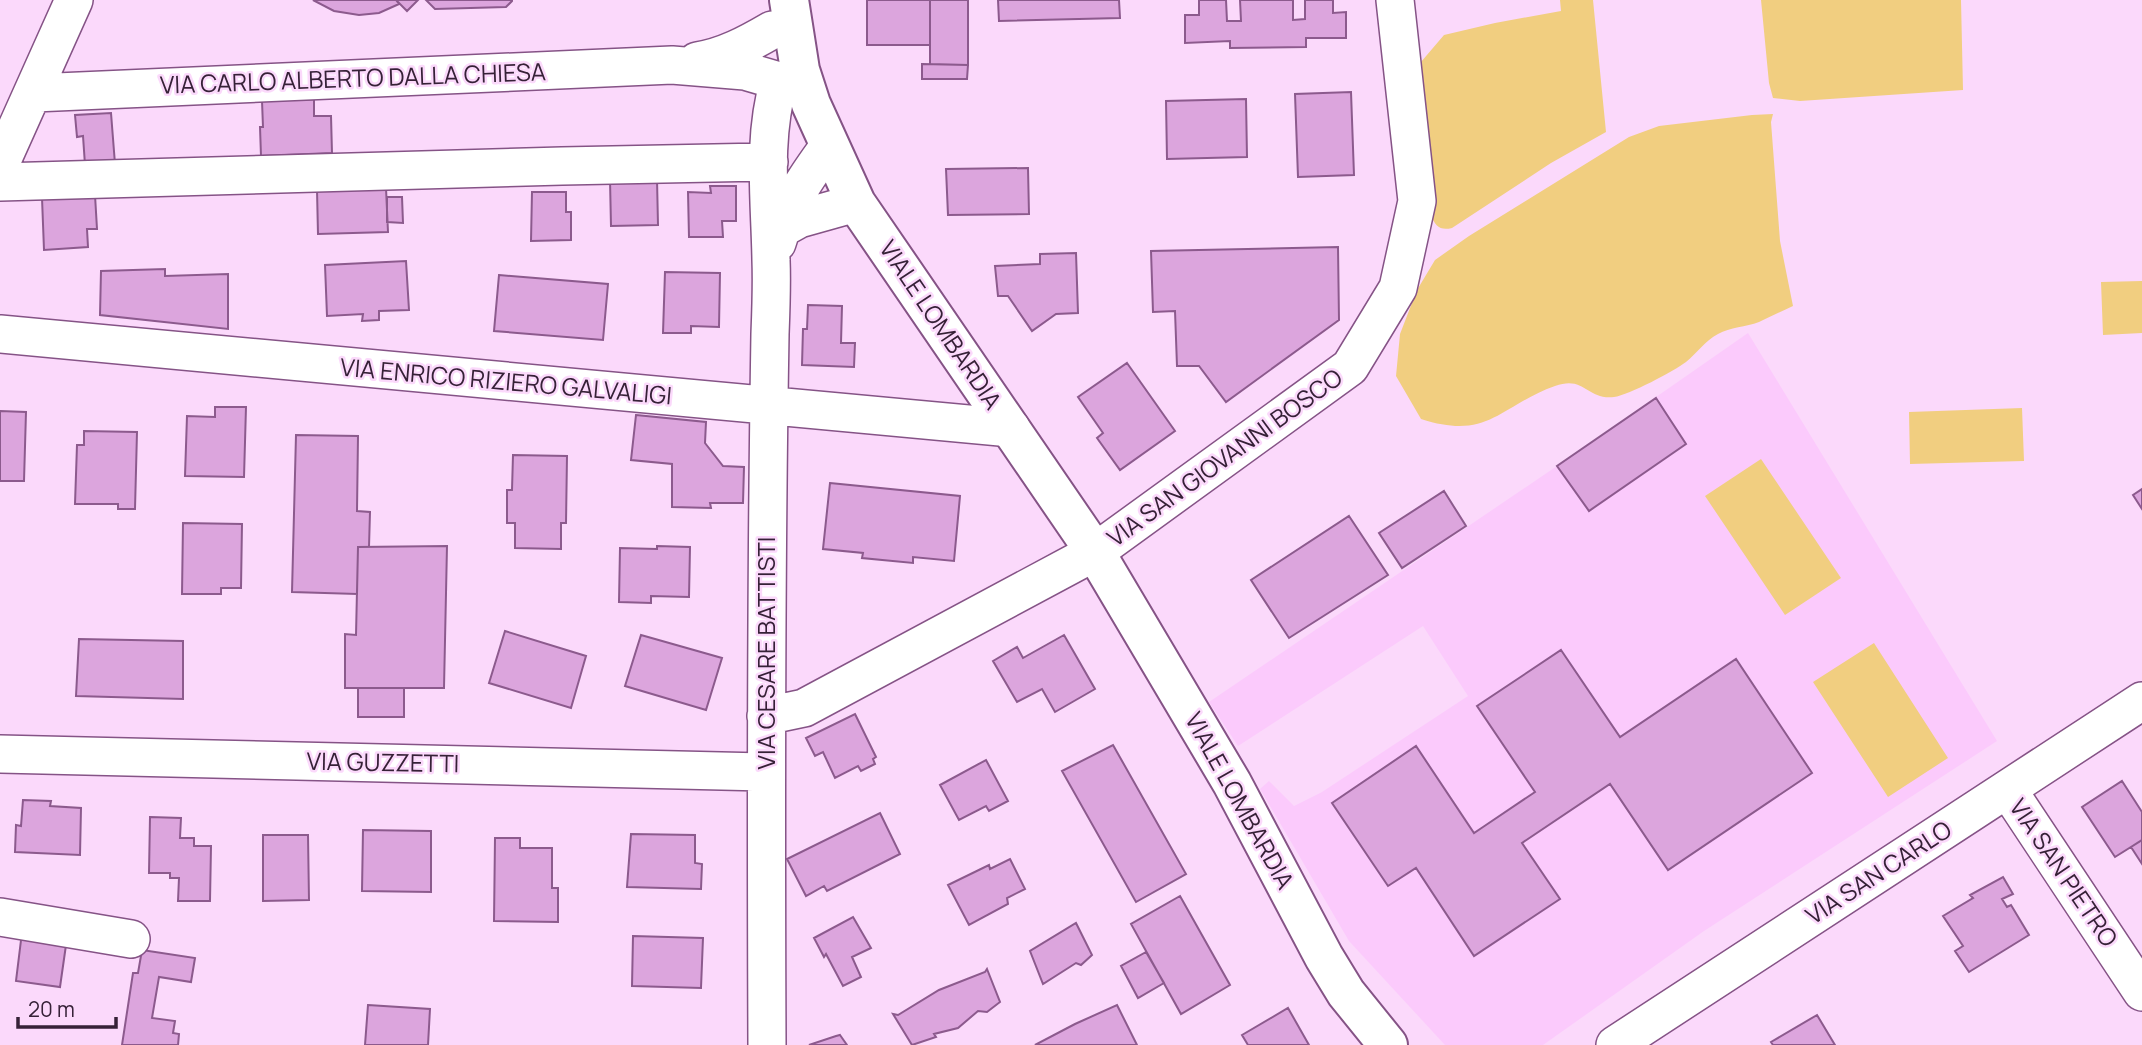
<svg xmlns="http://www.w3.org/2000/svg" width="2142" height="1045" font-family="Manrope,sans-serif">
	<rect width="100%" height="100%" fill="#fbd9fb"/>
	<!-- built -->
	<path fill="#fbcafc" d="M1748 333 1997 741 1704 931 1543 1045H1445L1349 941 1260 789 1269 781 1294 806 1322 792 1468 696 1423 626 1238 746 1209 702 1557 466Z"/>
	<!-- green -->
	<path fill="#f1ce80" d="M1560 0H1593L1606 132 1551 163 1452 228C1440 231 1435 226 1431 215L1415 69 1444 35 1495 23 1561 11Z
		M1761 0H1961L1963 90 1800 101 1773 98 1769 83Z
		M1773 114 1771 122 1780 241 1793 306C1782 311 1770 317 1759 322 1746 327 1730 327 1718 334 1705 341 1697 353 1686 362 1674 371 1629 395 1614 397 1586 400 1585 375 1555 386 1499 406 1489 441 1421 419L1396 376 1400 334 1417 290 1435 260 1469 236 1629 137 1659 126 1752 115Z
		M2142 281V333L2103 335 2101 282Z
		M2022 408 2024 461 1910 464 1909 412Z
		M1761 459 1841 578 1785 615 1705 496Z
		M1874 643 1948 758 1888 797 1813 682Z"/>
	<!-- building -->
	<path fill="#dca5dd" stroke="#8c5a8d" stroke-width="2" d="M313 0H396L399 4 379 13 359 15 334 11Z
		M396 0H418L407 11Z
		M426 0H512V1L506 7 435 9Z
		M867 0H930V45H867Z
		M930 0H968V65L930 64Z
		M998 0H1119L1120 18 999 21Z
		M1199 0H1226L1227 21H1241L1240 0H1293V20L1305 19V0H1333V13L1346 12V38H1306V47L1230 48V41L1185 43V15H1199Z
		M922 64 968 65 967 79H922Z
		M1351 92 1354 175 1298 177 1295 94Z
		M314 99V116H331L332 153 261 156 260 127H263L262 101Z
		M1246 99 1247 157 1167 159 1166 101Z
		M111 113 115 164 85 165 83 136 77 137 75 115Z
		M1028 168 1029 214 948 215 946 169Z
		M657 179 658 225 611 226 610 180Z
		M710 186H736V221H722L723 237H689L688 192 711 193Z
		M386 188 388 232 318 234 317 190Z
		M532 192H566V212H571V240L531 241Z
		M95 195 97 229H87L88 247 44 250 42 198Z
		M387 197H402L403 223 387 222Z
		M1338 247 1339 320 1226 402 1199 366H1177L1175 311 1153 312 1151 251Z
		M1076 253 1078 313 1056 314 1032 331 1008 296H998L995 266 1040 264V254Z
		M406 261 409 310 379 311V320L362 321 363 314 327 316 325 265Z
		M165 269V276L228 274V329L100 315 101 271Z
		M665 272 720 273 719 327 691 326V333H663Z
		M499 275 608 284 603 340 494 331Z
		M808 305 842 306 841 343H855L854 367 802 365 803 329H807Z
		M1127 363 1175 431 1120 470 1097 438 1103 433 1078 397Z
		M1656 398 1686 444 1589 511 1557 466Z
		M215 407H246L244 477 185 476 187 416 215 417Z
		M0 411 26 412 24 481H0Z
		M636 415 706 422 705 443 723 466 744 467 743 503H710L711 508 672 507V464L631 460Z
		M84 431 137 432 135 509H118V504H75L77 445H84Z
		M296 435 358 436 357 511 370 512 369 547H358L357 594 292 592Z
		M513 455 567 456 566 523H561V549L515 548V523H507V490H512Z
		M830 483 960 496 954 561 913 557V563L862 558 863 553 823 549Z
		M2142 489V509L2133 495Z
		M1444 491 1466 526 1402 568 1379 533Z
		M1349 516 1388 575 1289 638 1251 580Z
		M183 523 242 524 241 588H221V594H182Z
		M447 546 444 688H345V634L356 635 358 547Z
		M657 546 690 547 689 597 651 596V603L619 602 620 548 657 549Z
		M505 631 586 656 571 708 489 683Z
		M641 635 722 658 706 710 625 686Z
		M1064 635 1095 689 1055 712 1042 689 1017 702 993 661 1017 647 1023 658Z
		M79 639 183 641V699L76 696Z
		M1561 650 1620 737 1736 659 1812 773 1668 870 1610 784 1522 843 1560 899 1474 956 1416 868 1388 886 1332 803 1416 746 1474 833 1483 827 1535 792 1477 706Z
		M358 688H404V717H358Z
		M855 714 876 757 873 759 875 764 861 771 858 766 835 778 823 752 815 756 806 738Z
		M1113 745 1186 874 1136 902 1062 771Z
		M986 760 1008 801 989 811 986 806 959 820 940 785Z
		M2122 781 2142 812V840L2115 857 2082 807Z
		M23 800 51 801 50 806 81 808 80 855 15 852 16 825 21 826Z
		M880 813 900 854 827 891 824 886 806 896 787 859Z
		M150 817 181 818 180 838H194V846H211L210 901H178L179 878H170V873H149Z
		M363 830 431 831V892L362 891Z
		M631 834 695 835V863L702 864 701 889 627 887Z
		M263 835H308L309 900 263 901Z
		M495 838H520V848H552V888H558V922L494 921Z
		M2142 840V864L2131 847Z
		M1010 859 1025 889 1007 898 1008 904 969 925 948 885 989 865 990 869Z
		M2003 877 2013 894 2002 899 2007 907 2011 905 2029 935 1969 972 1955 951 1963 946 1943 916 1973 898 1970 895Z
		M1180 896 1230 985 1181 1014 1131 924Z
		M853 917 871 948 852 957 861 977 843 986 826 954 824 957 814 938Z
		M1076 923 1092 955 1081 965 1076 963 1043 984 1030 951Z
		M22 932 67 938 60 987 16 981Z
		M633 936 703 938 701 988 632 986Z
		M142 950 195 958 191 982 159 977 152 1018 175 1021 173 1033 179 1034 178 1045H122L133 973H138Z
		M1146 952 1164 983 1138 998 1121 966Z
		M987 969 1000 1002 987 1012 978 1011 958 1028 934 1034 936 1037 912 1045 893 1014 898 1015 939 990 985 972Z
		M368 1005 430 1009 428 1045H365Z
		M1117 1005 1137 1045H1035L1075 1024Z
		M1288 1008 1309 1045H1248L1242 1035Z
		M1817 1015 1835 1045H1773L1771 1042Z
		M840 1035 847 1045H809L836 1036Z"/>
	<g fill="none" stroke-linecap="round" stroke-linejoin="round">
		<defs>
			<path id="minor" d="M697 61C724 57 748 44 772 30
				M34 93 672 65 745 71 779 81C762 139 770 200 771 260 772 285 771 309 770 334 766 571 766 808 767 1045
				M0 165 74 0
				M0 182 562 166 769 162
				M781 229 799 219 856 203
				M777 243C789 202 804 180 829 146
				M0 334 1011 428
				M766 716 804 708 1095 552 1350 367 1398 288 1417 201 1395 0
				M0 754 766 772
				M2008 790 2142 992
				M0 917 131 939
				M1615 1045 2142 701"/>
			<path id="tertiary" d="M789 0 800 70 811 104 856 203 1095 552 1232 783 1324 957 1346 993 1388 1045"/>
		</defs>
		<!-- minor casing -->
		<use href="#minor" stroke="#855386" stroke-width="40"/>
		<!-- tertiary casing -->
		<use href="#tertiary" stroke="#855386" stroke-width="42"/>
		<!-- minor -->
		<use href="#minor" stroke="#fff" stroke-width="37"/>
		<!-- tertiary -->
		<use href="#tertiary" stroke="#fff" stroke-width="38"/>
	</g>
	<g text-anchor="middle" stroke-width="5" stroke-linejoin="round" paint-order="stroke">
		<!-- street labels -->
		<g font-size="24" fill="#362137" stroke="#fbd9fb">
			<text transform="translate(353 79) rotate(-2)" y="8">VIA CARLO ALBERTO DALLA CHIESA</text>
			<text transform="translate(940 325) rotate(56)" y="8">VIALE LOMBARDIA</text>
			<text transform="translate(506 382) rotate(5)" y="8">VIA ENRICO RIZIERO GALVALIGI</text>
			<text transform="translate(1225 458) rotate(-36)" y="8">VIA SAN GIOVANNI BOSCO</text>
			<text transform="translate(767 653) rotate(-90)" y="8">VIA CESARE BATTISTI</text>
			<text transform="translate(383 763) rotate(1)" y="8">VIA GUZZETTI</text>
			<text transform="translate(1239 801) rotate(61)" y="8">VIALE LOMBARDIA</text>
			<text transform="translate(1879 873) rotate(-33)" y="8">VIA SAN CARLO</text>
			<text transform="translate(2063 873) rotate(56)" y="8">VIA SAN PIETRO</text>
		</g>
	</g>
	<!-- scale -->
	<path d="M18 1017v10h98v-10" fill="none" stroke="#362137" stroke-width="3.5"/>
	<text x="28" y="1017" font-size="21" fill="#362137" stroke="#fbd9fb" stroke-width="5" paint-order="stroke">20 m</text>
</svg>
